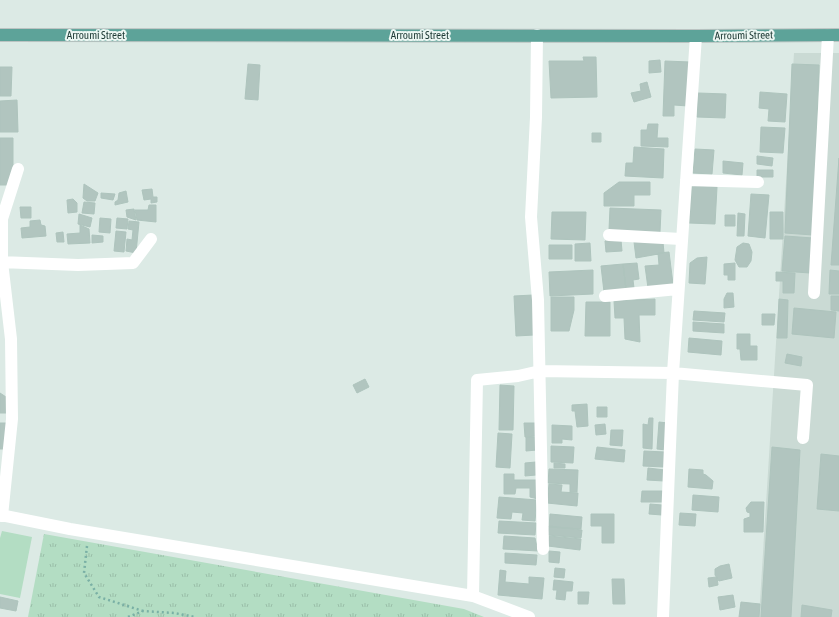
<svg xmlns="http://www.w3.org/2000/svg" width="839" height="617" font-family="'Asap Condensed',sans-serif">
	<defs>
		<pattern id="grass-tufts" width="24" height="20" patternUnits="userSpaceOnUse"><rect width="24" height="20" fill="#b3ddc3"/><path d="M3 7l-1-3M5 7V3M7 7l1-3M15 17l-1-3M17 17v-4M19 17l1-3" fill="none" stroke="#9abea8"/></pattern>
	</defs>
	<rect width="100%" height="100%" fill="#dceae5"/>
	<!-- built -->
	<path fill="#cadad4" d="M794 53H839V617H759Z"/>
	<!-- grass -->
	<path fill="url(#grass-tufts)" d="M44 534 464 609 484 617H28Z"/>
	<!-- garden -->
	<path fill="#b3ddc3" d="M2 531 32 537 20 598 0 594V538Z"/>
	<!-- building -->
	<path fill="#b1c5bf" stroke="#aec4bd" d="M583 57H596L597 97 551 98 549 61H584Z
		M660 60 661 72 649 73V61Z
		M665 61 690 62 688 106 674 105V116H663Z
		M248 64 260 65 258 100 245 99Z
		M792 64 819 65 813 235 785 233Z
		M0 67H12L11 96H0Z
		M647 82 651 97 634 102 631 93 641 91 640 84Z
		M760 92 787 94 785 122 768 121 769 109 759 108Z
		M698 93 726 94 725 118 697 117Z
		M17 100 18 132H0V101Z
		M648 124H658L657 138H668V147L641 146V130H647Z
		M761 127 785 128 783 153 760 152Z
		M592 133H601V142H592Z
		M0 138H13V185H0Z
		M634 147 664 149 663 178 625 176 626 163H633Z
		M695 149 714 150 712 174 693 173Z
		M757 156 773 158 772 166 757 164Z
		M839 158V265H831Z
		M723 161 743 163 742 175 723 173Z
		M757 170H773V177H757Z
		M619 182H650V195H634V206H604V193Z
		M84 184 98 193 95 201H87L83 198Z
		M692 185 717 187 715 224 689 223Z
		M152 189 153 197H157V202L151 203V199L144 200 142 190Z
		M126 191 128 202 115 205V202L118 200 119 193Z
		M101 193 115 194 113 200 101 198Z
		M751 194 769 195 765 238 748 236Z
		M73 199 77 203V212L68 213 67 200Z
		M84 202 95 203 94 214 82 213Z
		M149 205H156V222L137 220 135 210H148Z
		M20 207H31V218H21Z
		M610 208 661 210 660 232 609 230Z
		M134 209 136 220 127 217 126 210Z
		M552 212H586L585 240 551 239Z
		M770 212H783V239H770Z
		M738 213 745 214 744 236H737Z
		M79 214 92 218 90 227 78 224Z
		M725 215H735V226H725Z
		M100 218 111 219 110 233 99 232Z
		M117 218 128 219 127 229 116 228Z
		M40 220 41 225 45 226 46 236 22 238 21 228 30 227V221Z
		M129 221 139 222 136 253 126 251 127 239 132 240 133 230 128 229Z
		M80 225 89 229 90 243 68 244 67 234 80 233Z
		M116 231 126 232 124 252 114 251Z
		M63 232 64 242H57L56 233Z
		M92 235 103 236V242L92 243Z
		M785 236 813 238 810 273 782 271Z
		M621 240 622 251 606 252 605 241Z
		M634 242H663L664 253 636 258Z
		M590 243 591 261H575V244Z
		M743 243 749 244 752 252 751 261 747 267H739L735 260 737 247Z
		M549 245H572V259H549Z
		M669 252 673 284 648 288 645 266 659 265 658 253Z
		M707 257 705 284 689 283 690 263 697 258Z
		M637 263 639 279 633 280 634 288 626 289 623 264Z
		M735 263V280H728V275H724V264Z
		M623 264 626 289 604 292 601 266Z
		M593 270V294L550 296 549 272Z
		M830 270 839 271V294H829Z
		M776 272 795 273 794 293H783V281H776Z
		M727 293H733L734 307 724 308V299Z
		M533 295 534 335 516 336 514 296Z
		M831 296H839V311L831 310Z
		M551 297H574V310L569 331H551Z
		M655 299V315H639L640 342 625 339 624 318H615L614 301Z
		M779 299 788 300 787 338H777Z
		M586 302H610V336H585Z
		M794 308 836 312 834 338 792 334Z
		M694 311 725 313 724 322 693 320Z
		M762 314H775L774 325H762Z
		M693 322 724 324V333L693 331Z
		M737 334H750V346H757V360H741L740 349H737Z
		M689 338 722 341 721 355 688 352Z
		M787 354 802 357 801 366 785 363Z
		M365 379 369 387 357 393 353 385Z
		M500 385 514 386 513 430H499Z
		M0 393 6 397V413H0Z
		M587 404 588 426 577 427 575 411H572V405Z
		M597 407H607V417H597Z
		M649 418H653L652 449 643 448V424L648 425Z
		M659 422 668 423 666 450 657 449Z
		M0 423H8L7 449H0Z
		M524 423H535L536 436 525 437Z
		M605 424 606 434 596 435 595 425Z
		M552 425 572 426V440L562 439V443H552Z
		M611 430H623L622 446 610 445Z
		M498 433 512 434 510 468 496 467Z
		M526 437H536L537 450 526 451Z
		M551 446 574 447 573 463 551 462Z
		M597 447 625 450 624 462 595 459Z
		M772 447 800 450 791 617H761Z
		M644 451 665 452 664 467 643 466Z
		M821 454 839 456V511L817 509Z
		M536 462V475L525 476V463Z
		M554 463 565 464V468H554Z
		M648 468 665 470 664 481 647 480Z
		M549 469 578 470 577 492H570V484L548 483Z
		M689 469 703 470V474L706 475 713 481 712 489 688 487Z
		M504 474H514V480H538V499L530 497V488H516L515 494H504Z
		M549 484 562 485 561 492 578 493 577 506 547 503Z
		M642 491H664V502H641Z
		M693 495 719 497 718 512 692 510Z
		M499 497 537 500 535 521 522 520 523 513 512 512 511 519 497 518Z
		M751 502H764L763 532H744V519L750 517V513L747 512 746 508Z
		M650 504 662 505V515L649 514Z
		M680 513 696 514 695 526 679 525Z
		M550 514 582 517 581 529 549 527Z
		M591 514H614V543H602V526H591Z
		M499 521 536 523 535 535 498 533Z
		M549 526 582 530 581 538 548 535Z
		M504 536 535 538 538 551 503 549Z
		M549 536 581 539 580 550 548 546Z
		M549 551 560 552 559 563 549 562Z
		M505 553 537 555 536 565 505 563Z
		M729 564 732 578 719 581 715 575V569L720 566Z
		M555 568 565 569 564 578 554 577Z
		M500 570 506 571 505 582 529 584V577L544 578 542 599 498 595Z
		M717 577 718 585 709 587 708 578Z
		M612 579H624L625 604H613Z
		M554 580 573 582 572 591H566L565 600 556 599 557 590H553Z
		M578 592H589L588 604H578Z
		M733 595 735 607 720 610 718 597Z
		M0 597 18 601 16 611 0 608Z
		M741 602 760 604 759 617H739Z
		M802 605 832 610 831 617H801Z"/>
	<g fill="none" stroke-linecap="round" stroke-linejoin="round">
		<defs>
			<path id="major" d="M0 35 696 36 839 35"/>
		</defs>
		<!-- major casing -->
		<use href="#major" stroke="#bbc4c2" stroke-width="14"/>
		<!-- path -->
		<path stroke="#7ab0a5" stroke-width="2.5" stroke-dasharray="2 3" stroke-linecap="butt" d="M87 546 84 573 99 597 143 611
			M128 617 143 611 174 613 195 617"/>
		<!-- minor -->
		<path stroke="#fff" stroke-width="12" d="M537 35 536 117 531 217 538 300 543 549
			M686 180 758 182
			M609 235 681 239
			M0 262 78 265 133 263 151 239
			M814 293 828 35
			M605 296 678 289
			M0 515 70 529 473 596 529 617
			M2 516 12 419 11 339 2 262V219L18 169
			M473 596 477 380 518 376 540 371 673 373 807 385 803 438
			M663 617 673 373 696 36"/>
		<!-- major -->
		<use href="#major" stroke="#5da399" stroke-width="12"/>
	</g>
	<g text-anchor="middle" stroke-width="4" stroke-linejoin="round" paint-order="stroke">
		<!-- street labels -->
		<g font-size="11" fill="#1d3a35" stroke="#ecf7f3">
			<text x="96" y="39">Arroumi Street</text>
			<text x="420" y="39">Arroumi Street</text>
			<text transform="translate(744 35) rotate(-1)" y="4">Arroumi Street</text>
		</g>
	</g>
</svg>
